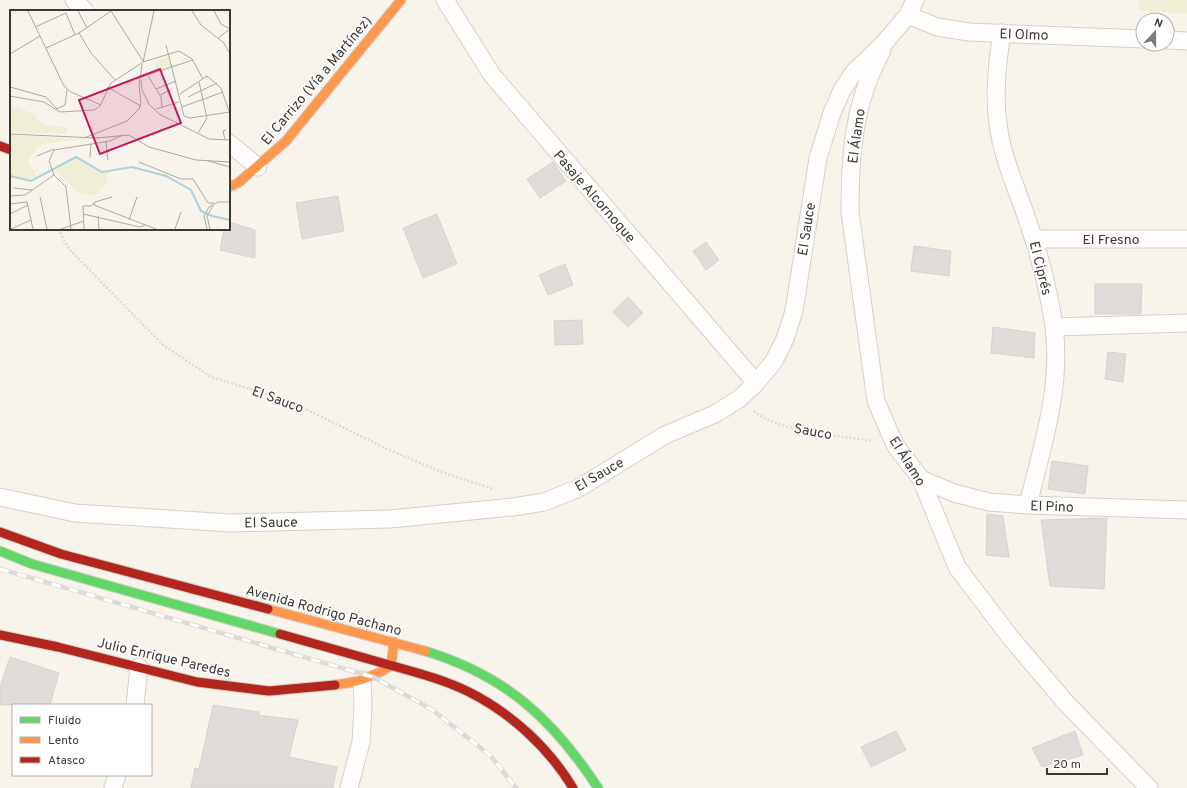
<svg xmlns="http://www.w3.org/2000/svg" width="1187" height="788" font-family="Overpass,sans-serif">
	<rect width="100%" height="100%" fill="#f8f4ec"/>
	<!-- green -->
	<path fill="#eeeed6" d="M1139 0H1187V14L1138 10Z"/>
	<!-- building -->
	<path fill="#e0dad8" stroke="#d6d2cf" d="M553 162 566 181 540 198 527 179Z
		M338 196 344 231 302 239 296 203Z
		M437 214 457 264 423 278 403 228Z
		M229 222 255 230V258L220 250 224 229H229Z
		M706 242 719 260 706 270 693 251Z
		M914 246 951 251 949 276 911 271Z
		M565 264 573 285 548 295 539 275Z
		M1095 284H1142L1141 314H1095Z
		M628 297 643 313 628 327 613 312Z
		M582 320 583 344 555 345 554 321Z
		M993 327 1035 333 1034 358 991 353Z
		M1108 352 1126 354 1123 382 1105 379Z
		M1052 461 1088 466 1085 494 1048 489Z
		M987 514 1003 516 1009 557 986 555Z
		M1107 518 1104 589 1050 586 1041 520Z
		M10 657 59 673 50 705H0V687Z
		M213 705 259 712 258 715 298 720 289 757 337 767 333 788H191L195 768 199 769Z
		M896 731 906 750 871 767 861 747Z
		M1075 731 1083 755 1042 767 1032 748Z"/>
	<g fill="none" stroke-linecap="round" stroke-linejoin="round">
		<defs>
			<path id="street" d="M74 0 85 11
				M445 0 492 75 756 383
				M908 15 937 27 969 32 1143 39
				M1002 33C996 69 993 105 1001 141 1006 165 1017 190 1025 213 1038 250 1049 289 1054 327 1062 388 1042 447 1028 505
				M1167 40 1187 41
				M882 50C877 61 871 72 867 84 852 124 850 169 850 212L876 401 895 445 921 479 957 567 1010 637 1067 704 1149 788
				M229 143 258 167
				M1034 239H1187
				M1054 327 1187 323
				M921 479 954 493 989 502 1028 505 1187 510
				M0 497 75 513 231 523 390 519 513 507 544 502 579 488 665 435 715 414 739 399 756 383 774 361 785 339 794 311 818 158 832 113 842 90 854 72 885 42 908 15 915 0
				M135 705 139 667
				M113 788 117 775
				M349 788 361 742 363 707 362 680"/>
			<path id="fast" d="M0 551 32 564 280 634
				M425 651C505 675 553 719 598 788"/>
			<path id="slow" d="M229 187 238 183 286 141 401 0
				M268 609 425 651
				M335 685C357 683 373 677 391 666L394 642"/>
			<path id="jam" d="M0 146 11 150
				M0 532 61 554 268 609
				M280 634C316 644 351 654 386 664 414 672 443 679 469 692 511 713 549 748 573 788
				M0 635 58 647 197 682 269 691 335 685"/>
		</defs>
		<!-- street casing -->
		<use href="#street" stroke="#d3d0ca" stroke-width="19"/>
		<!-- fast casing -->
		<use href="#fast" stroke="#d3d0ca" stroke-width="11"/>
		<!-- slow casing -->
		<use href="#slow" stroke="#d3d0ca" stroke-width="11"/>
		<!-- jam casing -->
		<use href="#jam" stroke="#d3d0ca" stroke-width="11"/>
		<!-- path -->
		<path stroke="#dcdad8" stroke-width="2.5" stroke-dasharray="2 2" stroke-linecap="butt" d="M58 229 69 249 163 345 211 377 289 401 385 448 439 471 493 489
			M754 411C777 431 841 436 873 441"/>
		<!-- street -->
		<use href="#street" stroke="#fefdfc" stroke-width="17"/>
		<!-- fast -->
		<use href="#fast" stroke="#63d668" stroke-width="9"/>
		<!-- slow -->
		<use href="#slow" stroke="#ff974d" stroke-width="9"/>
		<!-- jam -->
		<use href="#jam" stroke="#b3261e" stroke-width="9"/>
		<defs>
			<path id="rail" d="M0 569 373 677 431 709 491 756 516 788"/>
		</defs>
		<!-- rail casing -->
		<use href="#rail" stroke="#dcdad8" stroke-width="4.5"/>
		<!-- rail -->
		<use href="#rail" stroke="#fff" stroke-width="3" stroke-dasharray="9" stroke-linecap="butt"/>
	</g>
	<g text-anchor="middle" stroke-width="3" stroke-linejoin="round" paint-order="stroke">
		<!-- street labels -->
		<g font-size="14" fill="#3c3934" stroke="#fff">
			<text transform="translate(1024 34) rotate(2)" y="5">El Olmo</text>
			<text transform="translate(316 80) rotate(-50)" y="5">El Carrizo (Vía a Martínez)</text>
			<text transform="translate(856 136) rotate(-82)" y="5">El Álamo</text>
			<text transform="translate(595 196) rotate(49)" y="5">Pasaje Alcornoque</text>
			<text transform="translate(806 229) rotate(-81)" y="5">El Sauce</text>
			<text x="1111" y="244">El Fresno</text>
			<text transform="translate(1041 268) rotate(76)" y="5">El Ciprés</text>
			<text transform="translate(278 399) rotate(20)" y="5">El Sauco</text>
			<text transform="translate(813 431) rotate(10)" y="5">Sauco</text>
			<text transform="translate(908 461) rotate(58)" y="5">El Álamo</text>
			<text transform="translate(599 474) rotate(-30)" y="5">El Sauce</text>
			<text transform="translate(1052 506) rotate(2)" y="5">El Pino</text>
			<text transform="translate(271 522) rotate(-1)" y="5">El Sauce</text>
			<text transform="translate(324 610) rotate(15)" y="5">Avenida Rodrigo Pachano</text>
			<text transform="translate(164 657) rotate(13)" y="5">Julio Enrique Paredes</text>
		</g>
	</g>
	<!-- overview -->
	<g transform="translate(10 10)">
		<rect width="220" height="220" fill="#f8f4ec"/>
		<path d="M159 47 162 56 147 61 144 51ZM0 98H9L26 105 27 110 35 115 58 118 56 124 0 122ZM0 125 78 129 31 134 20 146 19 153 27 167 15 170 0 166ZM65 148 92 162H100L95 169 98 172 83 186 67 182 45 160Z" fill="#eeeed6"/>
		<path fill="none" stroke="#aad1dd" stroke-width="2" d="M0 166 21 171 66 147 92 162 122 157 156 166 181 180 191 201 202 206 220 210"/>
		<path fill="none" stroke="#ada9a2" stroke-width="1" d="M18 1 54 76 61 82 91 95M68 1 77 18M182 1 191 15 214 33 220 44M204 1 211 14 220 19M25 17 56 3 65 25M69 23 81 43 105 70M208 28 220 19M156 35 174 106 180 108 220 102M36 38 69 23 101 1 133 51M0 44 30 26M133 52 144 1M138 66 151 87 152 98M131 67 183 50M131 70 132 80 139 94 149 104 199 129 220 130M0 77 36 87 47 99 55 95 57 80M97 77 131 96M146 79 166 71M170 84 197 66 211 78 220 104M150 85 161 80M0 86 34 92 50 102 84 100 90 96 101 73 133 52 169 41 182 49 193 69M178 87 207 73M172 97 213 82M146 99 169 92M188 123 197 108 189 72M0 124 86 128 119 125 139 137 186 150 220 152M74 128 117 111 129 99 131 93 129 76 132 54M215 130 213 121 216 120M96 132 98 150M27 146 44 139M80 147 81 134M198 151 220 157M129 152 171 169H183L198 193H204M44 165 56 177 61 219M3 178 22 180M0 186 15 185 44 165 39 151 44 140 100 131 113 125M30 187 37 219M102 187 85 192 84 195 146 219M0 194 17 192 23 219M0 204 18 195M73 204 130 217 135 215M88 206 89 219M119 210 127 187M1 219 21 210M51 219 74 211M74 219 73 196H81L84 193M165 219 171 202M197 219 194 206 199 197 208 192H220M200 219 197 206 203 196"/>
		<path fill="#c2185b" fill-opacity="0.15" stroke="#c2185b" stroke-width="2" d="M150 59 171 113 90 144 69 90Z"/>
		<rect width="220" height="220" fill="none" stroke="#3c3934" stroke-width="2"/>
	</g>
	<!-- legend -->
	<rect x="12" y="704" width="140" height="72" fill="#ffffff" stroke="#b1b0ae"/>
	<rect x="20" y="717" width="20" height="6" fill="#63d668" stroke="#b1b0ae"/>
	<text x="48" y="724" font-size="12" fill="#3c3934">Fluido</text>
	<rect x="20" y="737" width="20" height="6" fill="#ff974d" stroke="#b1b0ae"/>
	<text x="48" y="744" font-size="12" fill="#3c3934">Lento</text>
	<rect x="20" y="757" width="20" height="6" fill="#b3261e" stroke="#b1b0ae"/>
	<text x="48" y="764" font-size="12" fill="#3c3934">Atasco</text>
	<!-- north arrow -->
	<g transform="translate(1155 32) rotate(21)"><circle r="19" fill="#ffffff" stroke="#b1b0ae"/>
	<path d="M0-3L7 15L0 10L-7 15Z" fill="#7e7a74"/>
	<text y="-6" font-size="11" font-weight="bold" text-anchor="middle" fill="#3c3934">N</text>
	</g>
	<!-- scale -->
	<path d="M1047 768v6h60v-6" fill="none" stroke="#3c3934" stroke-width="2"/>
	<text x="1053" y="768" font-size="12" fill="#3c3934" stroke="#ffffff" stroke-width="3" paint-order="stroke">20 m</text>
</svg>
